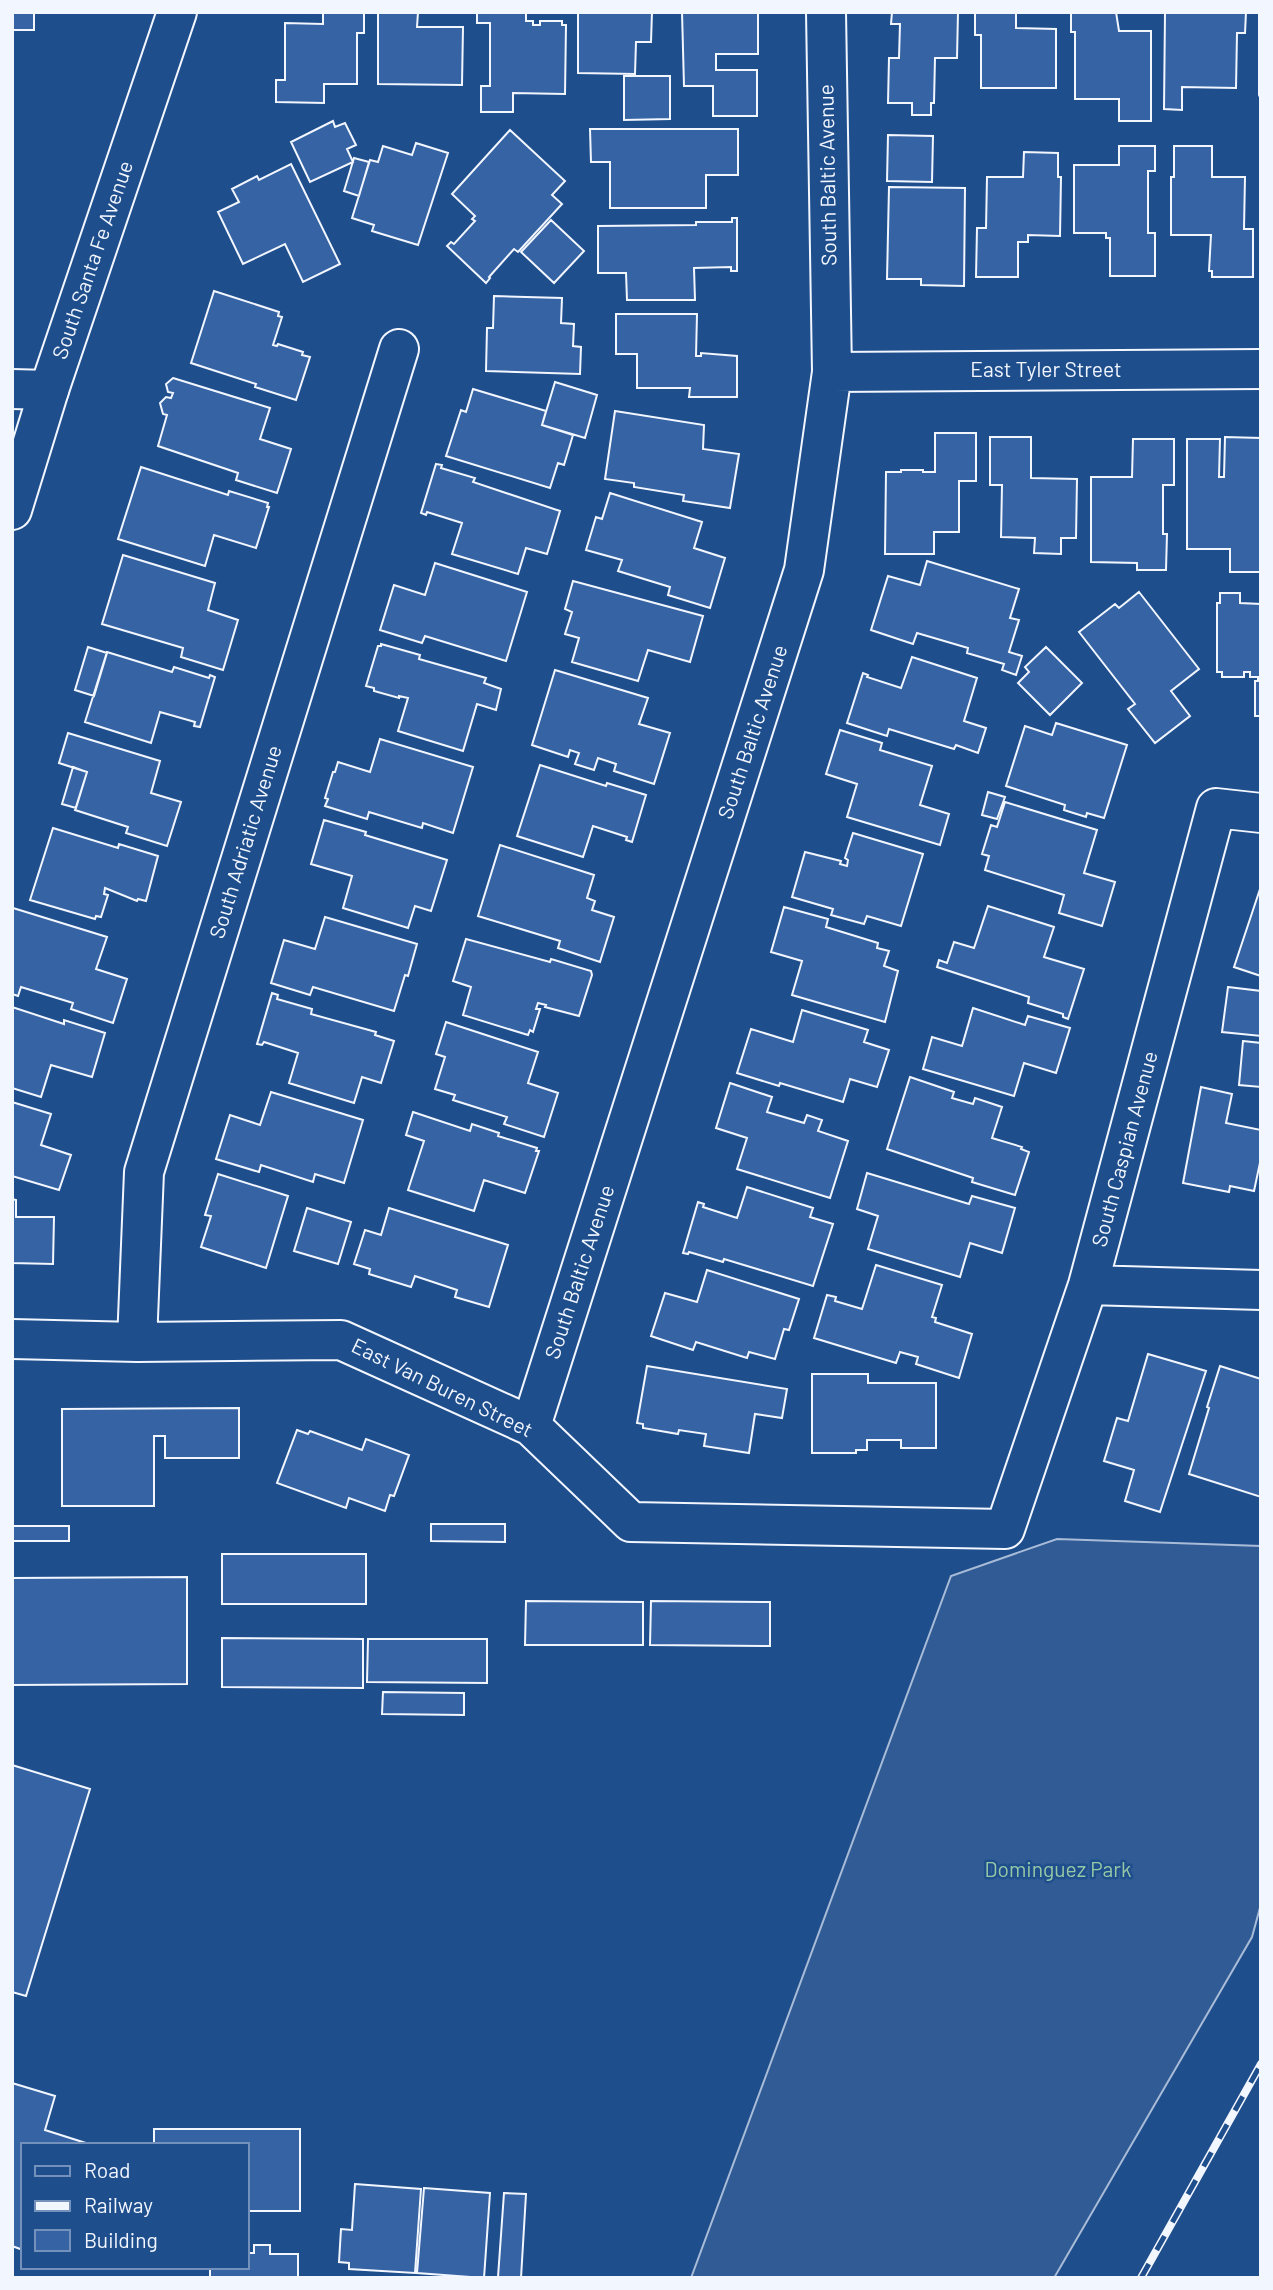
<svg xmlns="http://www.w3.org/2000/svg" width="1273" height="2290" font-family="Barlow,sans-serif">
	<rect width="100%" height="100%" fill="#1f4e8c"/>
	<!-- built -->
	<path fill="#305b95" stroke="#a8bbd7" stroke-width="2" d="M1057 1539 1261 1546V1904L1252 1937 1054 2278H691L951 1576Z"/>
	<!-- building -->
	<path fill="#3563a3" stroke="#f2f6ff" stroke-width="2" d="M12 12H34V30H12Z
		M323 12H364V33H357V84H324V103L276 102V80H285V23L323 24Z
		M378 12H418L417 27H463L462 85 378 84Z
		M477 12H526V21H533V25H540V21H562V25H566L565 94 513 93V112H481V86H490V23H477Z
		M578 12H652L651 42H636L635 74 578 73Z
		M682 12H758V54H716V70H757V116H713V86H684Z
		M892 12H958L957 58H935L934 103H931V115H912V103H888L889 58H899L900 24H891Z
		M975 12H1016V28L1056 29V88H981V35H975Z
		M1071 12H1116L1119 31H1151V121H1119V99H1075V32H1071Z
		M1204 12H1246L1245 33H1237L1236 88 1182 87V110L1164 109 1165 13Z
		M1259 12H1261V99L1259 95Z
		M624 76H670V119L624 120Z
		M333 121 335 127 345 123 356 145 347 149 353 162 310 182 291 142Z
		M590 129H738V175H706V208H610V162H591Z
		M510 130 565 181 552 195 562 204 518 252 514 249 489 277 490 278 486 283 447 246 451 242 454 244 475 221 472 219 475 216 452 194Z
		M888 135 933 136 932 182 887 181Z
		M416 143 448 153 418 245 372 231 374 225 352 218 370 160 378 162 383 146 412 155Z
		M1119 146H1155V171H1148V233H1155V276H1110V238H1106V233H1074V165H1119Z
		M1174 146H1212V177H1245L1244 229H1253V277H1212V271H1209L1211 235H1171V177H1174Z
		M1024 152 1058 153V177H1061L1060 236 1028 235V242H1018V277H976L977 228H986L987 177H1023Z
		M354 158 369 162 359 196 344 191Z
		M291 164 340 264 303 282 285 244 243 264 218 212 239 202 232 189 257 176 259 180Z
		M889 187 965 188 964 286 921 285V279H887Z
		M732 218H737V271H731V267L694 268 695 300H627L626 273H598V226L696 225V222H732Z
		M551 220 584 251 554 283 521 252Z
		M214 291 279 312 278 316 282 317 273 345 277 346 278 344 303 352 302 355 310 357 296 400 255 387 256 384 191 363Z
		M494 296 562 298 561 323 574 324 573 346 581 347 580 374 486 371 487 328H493Z
		M616 314H697L696 356H701V353L737 356V397H689L690 388H637V354H616Z
		M173 378 270 408 260 439 291 449 277 493 236 480 238 473 158 446 167 415 163 414 160 403 166 397 171 398 173 393 168 392 166 384Z
		M555 382 597 395 585 438 542 425Z
		M473 389 546 411 542 425 573 435 564 465 558 463 550 488 446 456 461 410 466 412Z
		M615 411 704 425 703 449 739 454 730 508 683 501 684 495 634 487V483L605 479Z
		M935 433H976V481H959V532H934V554H885L886 472H901V470H923V472H935Z
		M990 437H1031V478L1077 479 1076 538H1061V554L1034 553 1035 538 1001 537 1002 485H990Z
		M1225 437 1261 438V572H1230V549H1187V439H1220L1219 477H1224Z
		M1133 439H1174V485H1163V534H1167L1166 570H1137V563L1091 562V477H1132Z
		M436 464 442 465 441 468 475 478 473 482 560 511 547 554 526 548 518 574 452 554 462 523 427 512 426 515 421 513Z
		M141 467 228 495 229 491 268 503 267 507H269L256 548 214 535 205 566 118 539Z
		M610 493 702 522 694 548 725 558 710 608 668 595 670 587 618 571 622 560 586 550 596 517 602 519Z
		M123 555 215 583 208 610 238 620 223 670 181 657 183 648 102 624Z
		M927 561 1019 589 1010 618 1019 620 1009 652 1022 656 1016 675 1002 670 1004 664 967 653 968 648 917 633 913 644 871 630 888 576 920 585Z
		M435 563 527 592 506 661 425 636 422 643 380 630 394 585 425 595Z
		M573 581 703 616 690 662 648 650 638 681 572 662 579 638 565 634 572 612 565 609Z
		M1139 592 1199 669 1171 691 1190 716 1155 743 1128 709 1135 704 1079 632 1115 604 1119 608Z
		M1220 593H1240V603L1261 604V716H1255V681H1258V677H1250V672H1244V677H1222V672H1217V603H1220Z
		M381 644 420 655 419 659 486 678 484 683 501 689 496 710 477 704 463 751 398 731 408 698 399 696V698L374 691V688L366 686 378 646H381Z
		M88 647 107 653 94 696 75 690Z
		M1046 647 1082 683 1050 715 1018 683 1029 672 1025 667Z
		M107 652 172 672 174 667 209 678 210 675 215 677 200 727 194 726 195 722 160 712 151 743 85 722Z
		M912 657 977 678 964 721 986 728 978 753 956 745 954 749 889 729 887 736 847 723 863 673 868 675 867 677 901 688Z
		M555 670 648 698 639 724 670 733 654 784 614 771 616 764 598 758 594 770 575 764 579 753 570 750 568 757 532 745Z
		M1056 723 1127 745 1104 818 1087 813 1086 817 1064 810 1065 805 1006 786 1025 726 1052 735Z
		M840 730 882 743 880 750 932 766 920 805 949 814 940 845 847 817 857 784 826 774Z
		M68 733 160 761 151 793 181 802 167 846 126 833 128 827 75 810 87 772 59 763Z
		M380 739 473 767 453 833 423 823 422 828 369 812 367 819 325 806 328 799 325 798 333 772H335L338 762 370 772Z
		M540 765 606 786 607 783 646 795 632 842 626 840 627 837 593 826 583 857 517 836Z
		M73 767 87 772 76 808 62 804Z
		M988 792 1005 797 997 819 982 815Z
		M1005 802 1097 830 1084 873 1115 882 1102 926 1059 913 1064 895 985 870 989 856 982 854 991 825 997 827Z
		M324 820 366 832 365 835 447 860 431 911 415 906 408 928 343 908 352 876 311 864Z
		M53 828 118 848 119 844 158 856 146 901 138 899 137 901 105 888 104 894 108 895 101 917 96 916 95 919 30 900Z
		M853 833 923 854 901 926 867 916 864 924 831 915 833 909 792 897 805 852 841 861 840 864 847 866 848 860 845 858Z
		M500 845 594 875 587 898 595 901 592 910 614 917 600 962 558 948 560 941 478 916Z
		M1261 886V976L1234 967Z
		M988 906 1054 927 1044 957 1084 969 1068 1019 1063 1017V1014L1028 1003 1029 997 937 967 939 960 947 963 954 942 974 948Z
		M784 907 828 919 826 927 878 943 877 948 889 951 884 966 898 971 885 1022 792 995 802 961 771 952Z
		M13 908 107 937 96 969 127 979 113 1023 71 1009 73 1003 21 987 18 996 12 994Z
		M325 917 417 944 408 976 405 975 394 1011 313 987 310 995 271 983 284 940 315 949Z
		M466 939 550 962 551 959 591 971 592 975 579 1016 545 1007 546 1005 538 1003 536 1009H540L533 1032 530 1030 528 1035 463 1015 471 987 453 981Z
		M1228 987 1261 991V1036L1222 1032Z
		M272 993 278 995 277 999 312 1009 311 1014 376 1032 375 1035 394 1041 381 1083 362 1077 354 1103 289 1083 298 1053 264 1042 262 1045 257 1044Z
		M12 1007 64 1024V1020L105 1033 92 1077 51 1065 41 1097 12 1088Z
		M973 1008 1025 1025 1028 1016 1070 1028 1056 1073 1024 1063 1014 1096 923 1069 932 1037 962 1046Z
		M802 1010 868 1030 864 1042 889 1050 877 1087 850 1079 843 1102 780 1083 779 1086 737 1073 751 1029 793 1042Z
		M446 1022 538 1052 528 1083 558 1093 544 1137 504 1124 507 1117 453 1100 455 1095 435 1089 445 1057 436 1054Z
		M1243 1041 1261 1043V1087L1239 1085Z
		M910 1077 954 1092 952 1098 973 1104 975 1098 1002 1107 992 1138 1022 1147 1021 1149 1029 1152 1015 1195 972 1182 973 1178 887 1149Z
		M730 1083 772 1097 767 1112 804 1123 807 1115 822 1120 818 1131 848 1141 830 1198 737 1169 747 1138 716 1128Z
		M1201 1087 1232 1094 1226 1123 1261 1130V1158L1254 1191 1230 1186 1229 1192 1183 1183Z
		M271 1092 363 1120 344 1183 315 1174 313 1182 261 1165 259 1172 216 1159 230 1115 260 1125Z
		M12 1102 51 1114 41 1145 71 1155 59 1190 12 1176Z
		M413 1112 470 1131 472 1124 499 1133 498 1136 537 1148 536 1151H539L525 1193 484 1180 474 1211 408 1190 424 1141 406 1135Z
		M867 1173 969 1204 972 1196 1015 1208 1002 1253 970 1243 960 1277 868 1249 878 1216 857 1209Z
		M218 1174 288 1196 266 1268 201 1247 211 1216 205 1215Z
		M747 1187 813 1208 810 1217 833 1224 813 1286 724 1259 723 1262 689 1252 688 1254 683 1253 698 1202 704 1204 703 1207 737 1218Z
		M12 1199 16 1200V1217H54L53 1264 12 1263Z
		M307 1208 351 1222 338 1264 294 1251Z
		M389 1208 508 1245 489 1307 455 1297 457 1290 415 1276 411 1287 369 1274 370 1269 354 1264 365 1230 381 1235Z
		M876 1265 942 1285 932 1317 936 1318 935 1322 972 1334 959 1378 916 1364 918 1357 900 1352 896 1363 814 1338 827 1295 836 1297 835 1301 862 1309Z
		M707 1270 799 1299 789 1330 784 1329 775 1359 749 1352 747 1358 696 1342 693 1350 651 1336 665 1293 697 1302Z
		M1148 1354 1206 1371 1160 1512 1125 1501 1134 1470 1104 1461 1117 1418 1128 1421Z
		M647 1366 787 1389 782 1418 755 1414 749 1453 704 1446 706 1434 679 1430 678 1434 643 1428V1424L637 1423Z
		M1220 1366 1261 1379V1497L1189 1474 1209 1408 1207 1407Z
		M812 1374H868V1383H936V1448H901V1440H867V1450H856V1453H812Z
		M239 1408V1458H165V1436H154V1506H62V1409Z
		M297 1430 308 1434 310 1431 362 1450 366 1439 409 1455 394 1496 390 1495 385 1511 349 1498 346 1508 277 1483Z
		M431 1524H505V1542L431 1541Z
		M12 1526H69V1541H12Z
		M222 1554H366V1604H222Z
		M187 1577V1684L12 1685V1578Z
		M526 1601 643 1602V1645H525Z
		M651 1601 770 1602V1646L650 1645Z
		M222 1638 363 1639V1688L222 1687Z
		M368 1639H487V1683L367 1682Z
		M383 1692 464 1693V1715L382 1714Z
		M12 1765 90 1789 26 1996 12 1992Z
		M12 2083 55 2096 45 2130 89 2144 23 2145V2250L12 2246Z
		M154 2129H300V2211H247V2145H154Z
		M355 2184 421 2189 415 2273 349 2269V2263L339 2262 341 2229 352 2230Z
		M424 2188 490 2193 484 2278 417 2273Z
		M504 2193 526 2194 521 2278 498 2277Z
		M254 2245H270V2254H298V2278H210V2267H247V2253H254Z"/>
	<g fill="none" stroke-linecap="round" stroke-linejoin="round">
		<defs>
			<path id="minor" d="M832 372 1261 369
				M12 389 49 390
				M1088 1285 1261 1290
				M12 1339 137 1342 341 1340 531 1426 631 1522 1005 1529 1088 1285 1216 808 1261 813
				M137 1342 144 1172 399 349
				M531 1426 804 570 832 372 826 12"/>
			<path id="major" d="M12 510 49 390 177 12"/>
		</defs>
		<!-- minor casing -->
		<use href="#minor" stroke="#f2f6ff" stroke-width="42"/>
		<!-- major casing -->
		<use href="#major" stroke="#f2f6ff" stroke-width="42"/>
		<!-- minor -->
		<use href="#minor" stroke="#1f4e8c" stroke-width="38"/>
		<!-- major -->
		<use href="#major" stroke="#1f4e8c" stroke-width="38"/>
		<defs>
			<path id="rail" d="M1141 2278 1261 2064"/>
		</defs>
		<!-- rail casing -->
		<use href="#rail" stroke="#f2f6ff" stroke-width="8"/>
		<!-- rail -->
		<use href="#rail" stroke="#1f4e8c" stroke-width="5" stroke-dasharray="16" stroke-linecap="butt"/>
	</g>
	<g text-anchor="middle" stroke-width="5" stroke-linejoin="round" paint-order="stroke">
		<!-- street labels -->
		<g font-size="21" fill="#f2f6ff" stroke="#1f4e8c">
			<text transform="translate(828 175) rotate(-91)" y="7">South Baltic Avenue</text>
			<text transform="translate(93 260) rotate(-71)" y="7">South Santa Fe Avenue</text>
			<text x="1046" y="377">East Tyler Street</text>
			<text transform="translate(753 732) rotate(-72)" y="7">South Baltic Avenue</text>
			<text transform="translate(246 842) rotate(-73)" y="7">South Adriatic Avenue</text>
			<text transform="translate(1125 1149) rotate(-75)" y="7">South Caspian Avenue</text>
			<text transform="translate(580 1272) rotate(-72)" y="7">South Baltic Avenue</text>
			<text transform="translate(442 1388) rotate(26)" y="7">East Van Buren Street</text>
		</g>
		<!-- park labels -->
		<g font-size="21" fill="#97c8a6" stroke="#1f4e8c">
			<text x="1058" y="1877">Dominguez Park</text>
		</g>
	</g>
	<!-- border -->
	<rect width="1273" height="2290" fill="none" stroke="#f2f6ff" stroke-width="28"/>
	<!-- legend -->
	<rect x="21" y="2143" width="228" height="126" fill="#1f4e8c" stroke="#7391ba" stroke-width="2"/>
	<rect x="35" y="2166" width="35" height="10" fill="#1f4e8c" stroke="#7391ba" stroke-width="2"/>
	<text x="84" y="2178" font-size="21" fill="#f2f6ff">Road</text>
	<rect x="35" y="2201" width="35" height="10" fill="#f2f6ff" stroke="#7391ba" stroke-width="2"/>
	<text x="84" y="2213" font-size="21" fill="#f2f6ff">Railway</text>
	<rect x="35" y="2230" width="35" height="21" fill="#3563a3" stroke="#7391ba" stroke-width="2"/>
	<text x="84" y="2248" font-size="21" fill="#f2f6ff">Building</text>
</svg>
